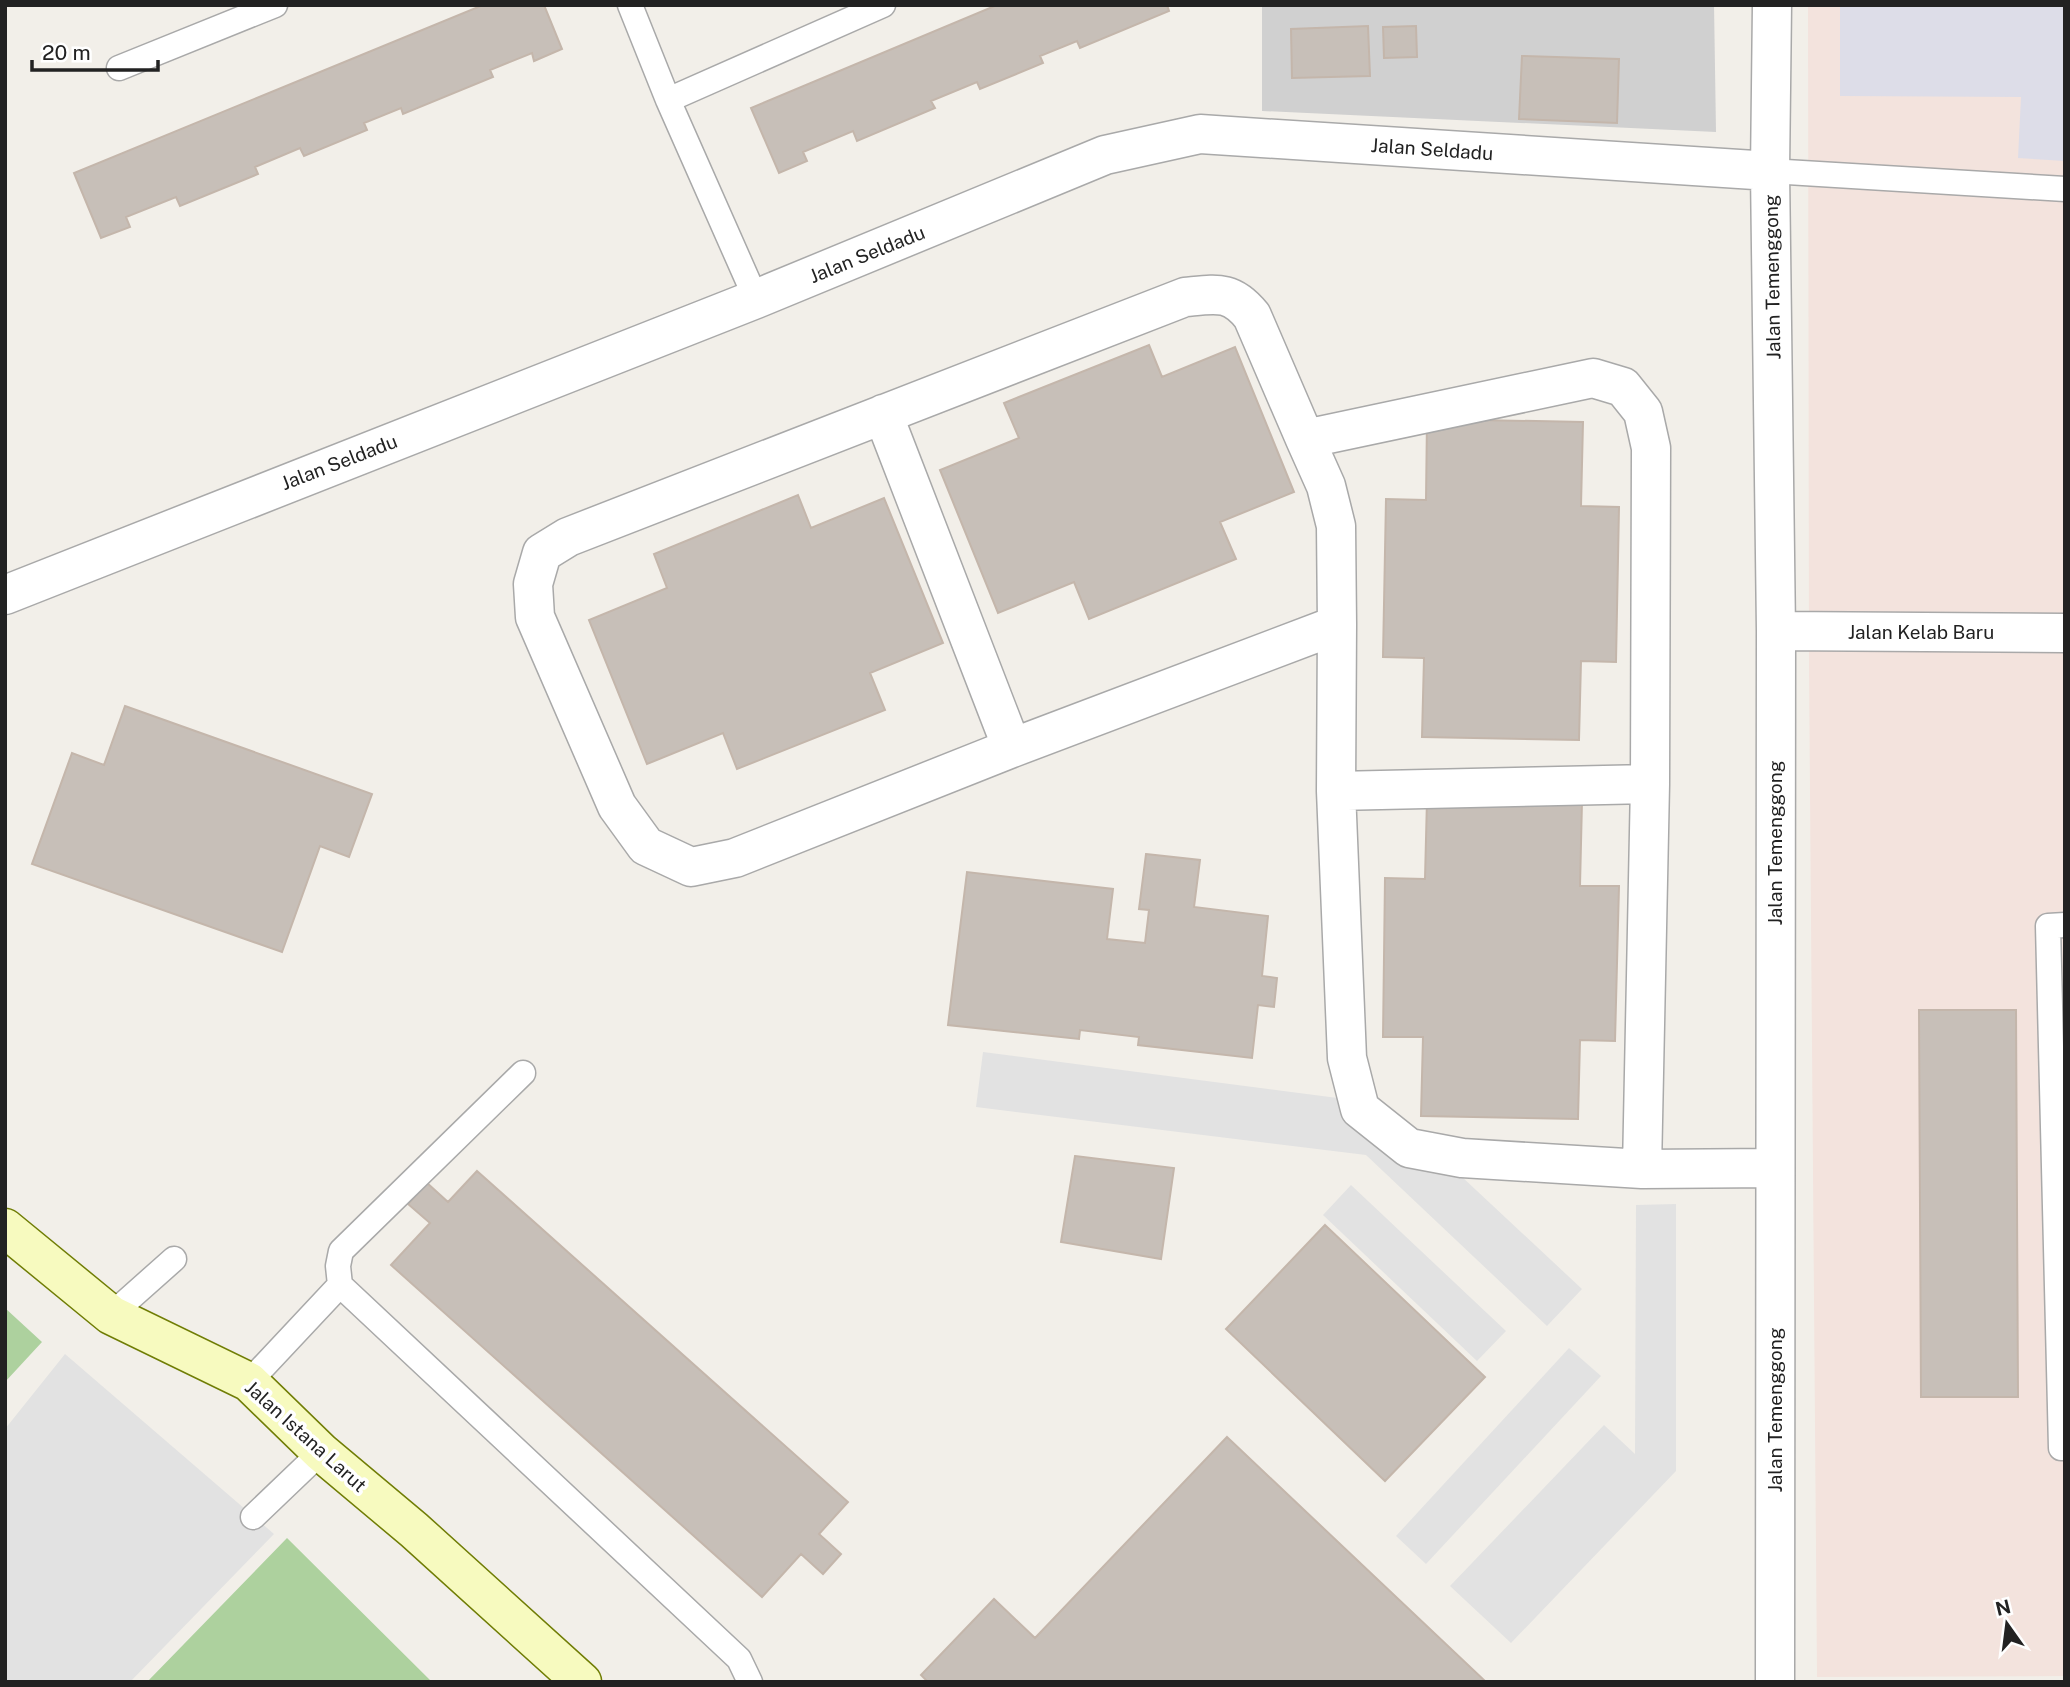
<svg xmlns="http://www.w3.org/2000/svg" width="2070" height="1687" font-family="'Public Sans',sans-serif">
	<rect width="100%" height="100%" fill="#f2efe9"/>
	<!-- religious -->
	<path fill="#d0d0d0" d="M1262 5H1714L1716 132 1262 111Z"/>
	<!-- military -->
	<path fill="#f3e3dd" d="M1808 5H2065V1676L1817 1677 1809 666Z"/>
	<!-- forest -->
	<path fill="#add19e" d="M5 1308 42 1342 5 1382Z
		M287 1538 432 1682H147Z"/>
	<!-- parking -->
	<path fill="#e2e2e2" d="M983 1052 1384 1104 1582 1289 1547 1326 1366 1155 976 1107Z
		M1351 1185 1506 1331 1477 1361 1323 1215Z
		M1676 1204V1471L1511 1643 1450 1586 1604 1425 1635 1454 1636 1205Z
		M1569 1348 1601 1376 1426 1564 1396 1536Z
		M65 1354 274 1534 130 1682H5V1429Z"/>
	<!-- plaza -->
	<path fill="#dddde8" d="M1840 5H2065V161L2018 158 2021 97 1840 96Z"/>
	<!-- building -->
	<path fill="#c7bfb8" stroke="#c4b6ab" stroke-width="2" d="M483 5H544L562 49 534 61 532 53 490 70 493 77 403 114 401 108 364 123 367 130 304 156 300 148 255 167 258 174 180 206 176 197 126 217 130 227 101 238 74 173Z
		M997 5H1167L1169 11 1080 48 1077 41 1040 56 1043 63 980 89 977 82 931 101 935 108 857 141 853 131 803 152 807 161 779 173 751 108Z
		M1368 26 1370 76 1292 78 1291 29Z
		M1416 26 1417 57 1384 58 1383 27Z
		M1522 56 1619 59 1617 123 1519 119Z
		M1149 345 1162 377 1235 347 1294 492 1220 522 1236 559 1089 619 1074 582 998 613 940 470 1019 438 1004 403Z
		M1427 419 1583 422 1581 506 1619 507 1616 662 1581 661 1579 740 1422 737 1424 658 1383 657 1386 499 1426 500Z
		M798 495 811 528 884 498 943 643 870 673 885 710 737 769 723 733 647 764 589 620 667 588 654 554Z
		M125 706 372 794 349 857 320 846 282 952 32 864 72 753 104 765Z
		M1427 799 1582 801 1580 886H1619L1615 1041 1580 1040 1578 1119 1421 1116 1423 1037H1383L1385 878 1425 879Z
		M1146 854 1200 860 1194 907 1268 916 1262 976 1277 978 1274 1007 1258 1005 1252 1058 1138 1045 1139 1037 1080 1030 1079 1039 948 1025 967 872 1113 889 1107 939 1145 943 1149 910 1139 909Z
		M1919 1010H2016L2018 1397H1921Z
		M1075 1156 1174 1168 1161 1259 1061 1242Z
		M477 1171 848 1502 819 1534 841 1554 823 1574 801 1554 762 1597 391 1265 430 1223 408 1204 427 1183 448 1202Z
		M1325 1225 1485 1377 1385 1481 1226 1329Z
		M1227 1437 1486 1682H928L921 1675 994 1599 1035 1638Z"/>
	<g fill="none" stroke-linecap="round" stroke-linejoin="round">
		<defs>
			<path id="lane" d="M630 5 668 100 756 299
				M119 68 275 5
				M668 100 883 5
				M1770 171 2065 189
				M2065 925 2048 926 2061 1448H2065
				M523 1073 341 1251 338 1266 340 1285 739 1659 750 1682
				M111 1315 174 1259
				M249 1382 340 1285
				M253 1517 321 1452"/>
			<path id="street" d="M1772 5 1770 171 1776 631 1775 1682
				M883 414 1012 748
				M1305 439 1326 486 1336 526 1337 625
				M5 595 756 299 1105 155 1200 134 1770 171
				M1776 631 2065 633
				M1336 791 1650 784
				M1642 1169 1650 784 1651 448 1643 412 1623 387 1593 378 1305 439 1252 316C1231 290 1217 294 1185 297L568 537 542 553 533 584 535 617 617 806 646 846 691 867 735 858 1012 748 1337 625 1336 791 1347 1058 1360 1109 1409 1148 1462 1158 1642 1169 1774 1168"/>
			<path id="secondary" d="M5 1228 111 1315 249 1382 321 1452 414 1530 582 1682"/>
		</defs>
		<!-- lane casing -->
		<use href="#lane" stroke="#a9a9a9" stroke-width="27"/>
		<!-- street casing -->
		<use href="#street" stroke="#a9a9a9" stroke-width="41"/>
		<!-- secondary casing -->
		<use href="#secondary" stroke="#707d05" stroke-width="41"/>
		<!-- lane -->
		<use href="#lane" stroke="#fff" stroke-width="24"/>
		<!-- street -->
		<use href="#street" stroke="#fff" stroke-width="38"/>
		<!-- secondary -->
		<use href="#secondary" stroke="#f7fabf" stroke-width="38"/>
	</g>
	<g text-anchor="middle" stroke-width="7" stroke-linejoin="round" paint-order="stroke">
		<!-- street labels -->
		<g font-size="19" fill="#222" stroke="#fff">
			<text transform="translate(1432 149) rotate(4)" y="7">Jalan Seldadu</text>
			<text transform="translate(867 254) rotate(-22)" y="7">Jalan Seldadu</text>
			<text transform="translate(1772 277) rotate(-91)" y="7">Jalan Temenggong</text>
			<text transform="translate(339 462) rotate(-21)" y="7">Jalan Seldadu</text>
			<text x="1921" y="639">Jalan Kelab Baru</text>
			<text transform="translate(1775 843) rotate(-90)" y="7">Jalan Temenggong</text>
			<text transform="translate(1775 1410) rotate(-90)" y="7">Jalan Temenggong</text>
			<text transform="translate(306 1436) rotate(42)" y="7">Jalan Istana Larut</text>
		</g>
	</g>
	<!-- border -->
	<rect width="2070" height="1687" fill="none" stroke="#222222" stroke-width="14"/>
	<!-- north arrow -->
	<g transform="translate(2007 1624) rotate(346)" stroke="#ffffff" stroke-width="5" paint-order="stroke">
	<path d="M0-5L12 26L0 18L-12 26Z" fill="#222222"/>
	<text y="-10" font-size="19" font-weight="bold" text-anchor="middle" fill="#222222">N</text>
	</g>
	<!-- scale -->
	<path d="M32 60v10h126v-10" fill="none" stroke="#222222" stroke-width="3.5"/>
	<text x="42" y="60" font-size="21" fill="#222222" stroke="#ffffff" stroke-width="5" paint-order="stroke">20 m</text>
</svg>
